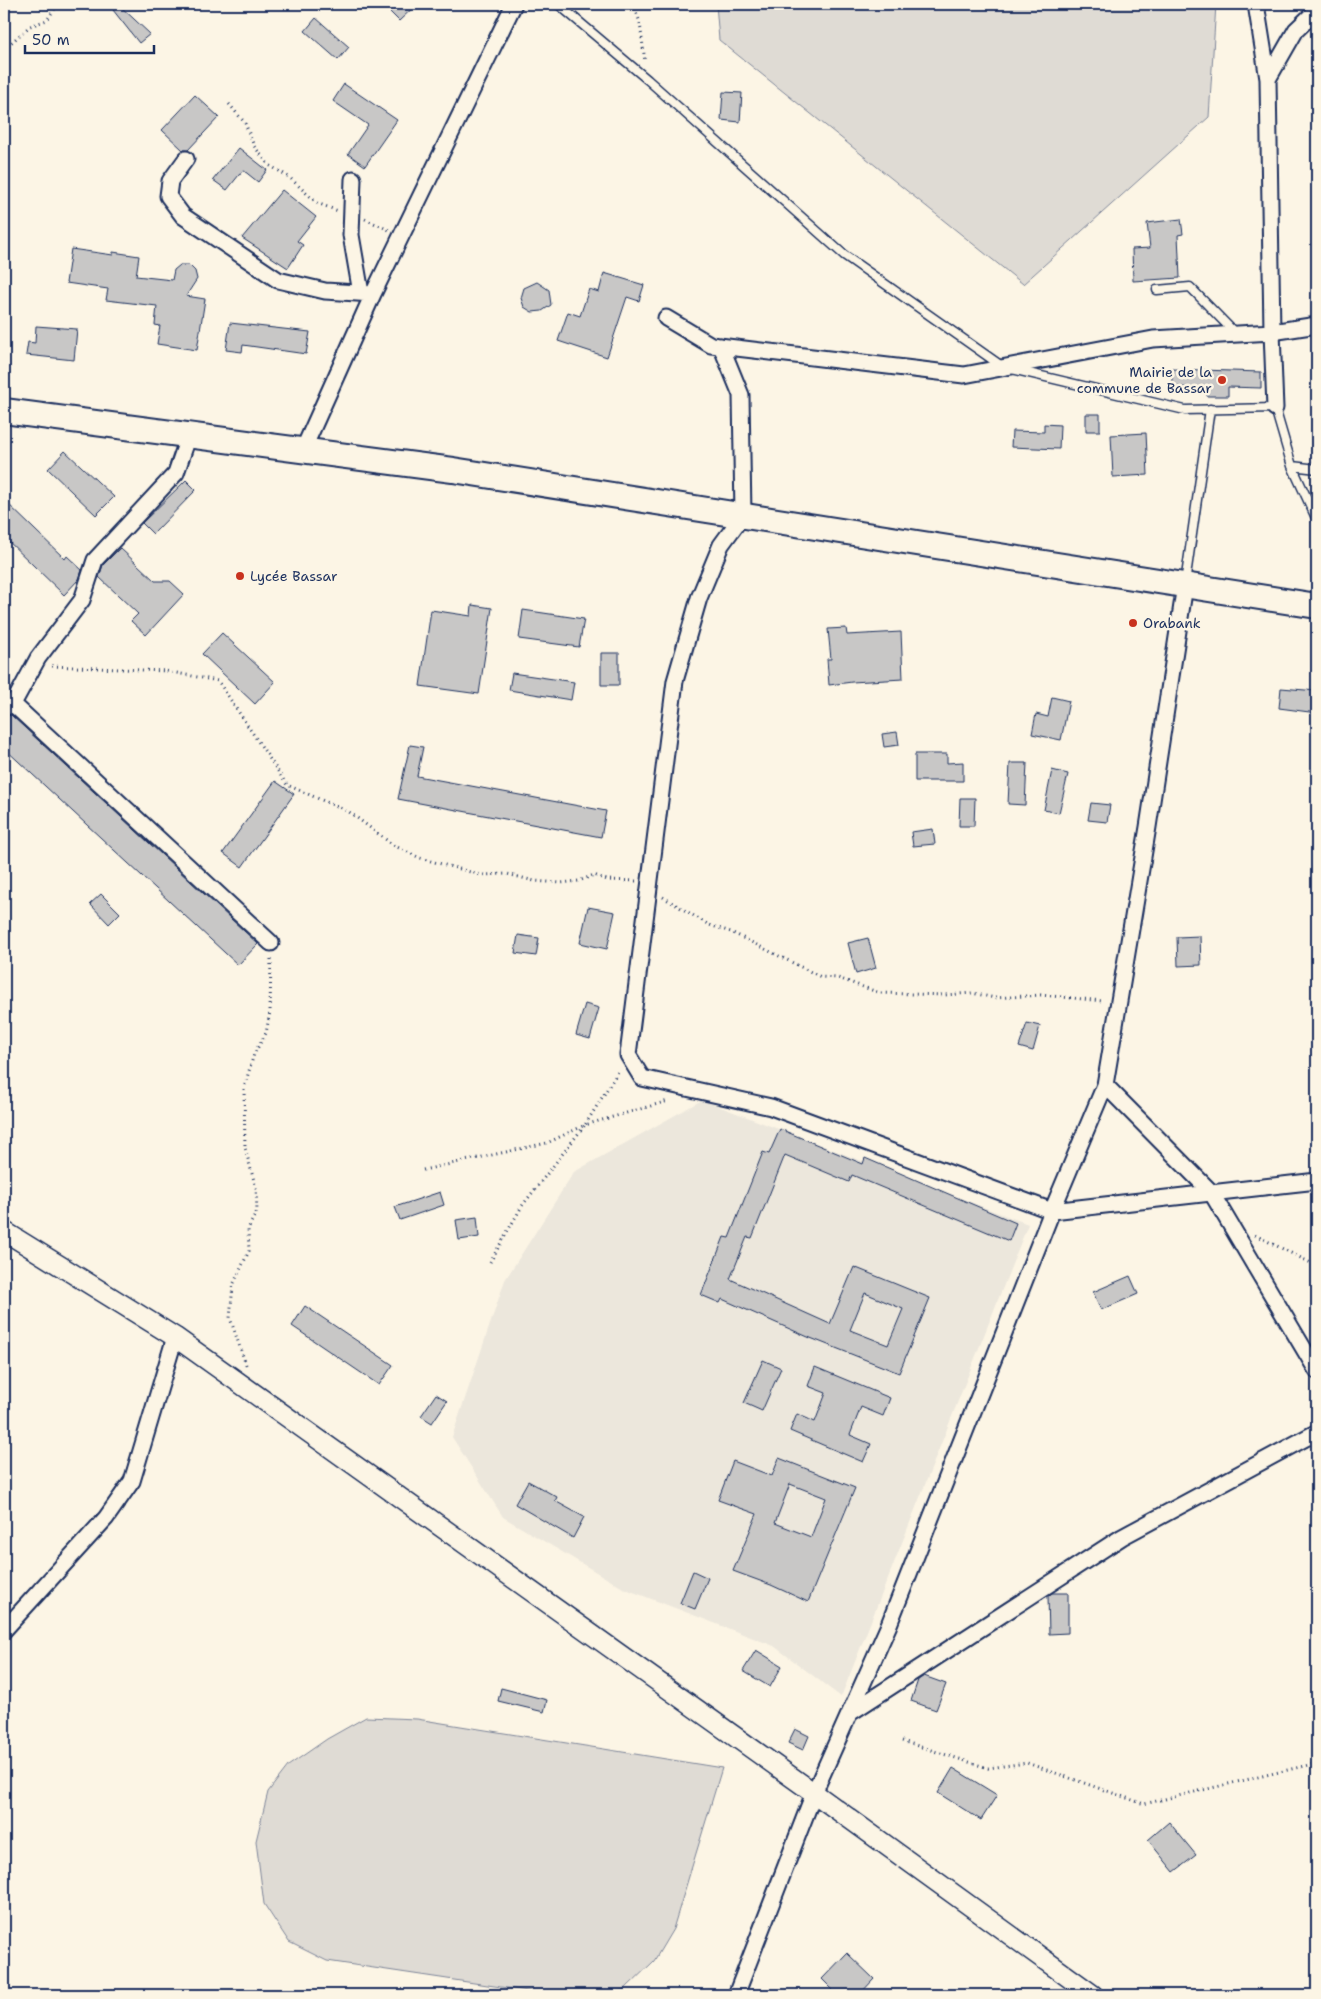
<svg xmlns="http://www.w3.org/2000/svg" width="1321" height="1999" font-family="'Shantell Sans',sans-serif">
	<rect width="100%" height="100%" fill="#fcf5e5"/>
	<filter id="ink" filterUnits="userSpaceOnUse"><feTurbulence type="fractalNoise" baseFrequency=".02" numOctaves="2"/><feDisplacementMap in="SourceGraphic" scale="10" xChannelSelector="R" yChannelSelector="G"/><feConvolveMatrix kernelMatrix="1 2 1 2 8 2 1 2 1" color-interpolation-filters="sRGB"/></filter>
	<g filter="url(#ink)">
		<!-- built -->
		<path fill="#ece7dc" d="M702 1100 1028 1224 841 1697 774 1646 623 1588 503 1517 452 1437 505 1280 574 1172Z"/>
		<!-- green -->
		<path fill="#dfdbd4" stroke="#7d8599" d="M716 4H1216L1209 117 1023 284 719 40Z
			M366 1717 417 1719 722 1768 673 1929 654 1961 625 1989 604 1995 541 1993 327 1961 289 1942 264 1904 256 1841 268 1792 288 1766 327 1739Z"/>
		<!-- building -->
		<path fill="#c8c7c6" stroke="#1b2f5e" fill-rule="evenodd" d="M382 4H417L399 21Z
			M119 5 150 34 139 43 113 10Z
			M316 18 349 47 338 60 305 31Z
			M344 84 397 120 365 166 348 154 368 125 333 101Z
			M723 92 742 93 740 122 721 120Z
			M195 95 219 117 188 150H183L162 130Z
			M239 148 267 170 258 182 243 170 227 190 213 180Z
			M282 190 316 217 297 241 303 245 288 268 242 238Z
			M1181 219 1183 234 1178 235 1180 278 1133 281 1132 249 1150 248 1147 223Z
			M71 249 113 255V252L139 256 136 276 172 280 174 270 180 265H189L195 271 197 279 186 296 205 299 197 350 157 344 160 326 155 325 157 306 106 300 108 289 66 283Z
			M604 273 644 285 639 301 627 297 607 357 558 341 568 312 580 316 589 289 599 292Z
			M537 282 549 290 551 305 542 311 532 312 524 307 521 298 524 288Z
			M230 323 310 332 306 354 243 345 242 352 226 350Z
			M36 326 77 329 74 360 26 355 28 342 35 343Z
			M1172 369 1261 372V388L1228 387V396H1207V388L1172 387Z
			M1086 414H1100V431H1086Z
			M1044 424 1060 425 1059 449 1011 447 1012 431 1044 432Z
			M1146 433 1148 475 1113 477 1111 435Z
			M65 451 114 497 96 515 48 469Z
			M186 480 196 490 153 534 142 523Z
			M4 500 65 559 67 556 82 570 79 579 64 595 4 537Z
			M120 548 155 581H170L184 594 146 635 131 621 138 614 99 577 103 565Z
			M472 605 492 608 479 694 420 686 431 610 471 616Z
			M523 610 584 619 579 647 519 639Z
			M846 628 847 635 901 632 903 679 852 682 829 685 827 659H831L828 629Z
			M222 633 275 682 255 704 202 654Z
			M601 653H619V685H601Z
			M512 673 574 682 571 700 509 690Z
			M1281 688 1317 691V713L1279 708Z
			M1052 697 1069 701 1061 740 1032 734 1036 714 1048 717Z
			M11 715 258 944 238 965 4 748V717Z
			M897 732 899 745 884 747 882 734Z
			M410 745 423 747 417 776 606 811 601 837 398 799Z
			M915 754H947V763L963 762V781H915Z
			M1010 763H1027L1025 805 1008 804Z
			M1052 770 1068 774 1059 813 1044 810Z
			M275 781 294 794 242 867 223 853Z
			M960 798H975L974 826H959Z
			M1091 803 1110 805 1107 822 1088 820Z
			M933 829 935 844 913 846 911 832Z
			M101 894 120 913 109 924 90 904Z
			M588 907 615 912 607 949 580 943Z
			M518 935 539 938 536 956 515 953Z
			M1200 936 1201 965 1178 966 1177 937Z
			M868 938 876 968 856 974 848 943Z
			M585 1004 599 1008 590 1039 576 1035Z
			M1027 1023 1040 1026 1033 1051 1019 1047Z
			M780 1129 863 1164 865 1158 1016 1223 1009 1241 852 1175 849 1182 785 1155 752 1238 747 1237 730 1279 830 1324 854 1267 930 1298 899 1373 808 1337 722 1299 720 1303 701 1295 724 1237 729 1238 763 1152 769 1154ZM865 1293 903 1309 888 1345 850 1330Z
			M440 1192 444 1205 400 1220 395 1207Z
			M477 1217 479 1237 459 1240 456 1220Z
			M1130 1276 1138 1294 1101 1310 1093 1292Z
			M305 1306 393 1365 379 1385 292 1326Z
			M763 1360 781 1368 762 1411 744 1403Z
			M815 1367 890 1398 883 1416 861 1407 850 1435 871 1444 863 1462 790 1431 797 1414 815 1422 826 1393 808 1386Z
			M436 1394 447 1401 432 1423 421 1416Z
			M779 1458 855 1488 808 1602 771 1585 733 1571 757 1514 718 1500 733 1461 772 1476ZM790 1484 826 1498 811 1537 775 1523Z
			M528 1481 557 1497 555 1501 584 1517 573 1538 515 1504Z
			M693 1571 708 1578 695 1609 680 1603Z
			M1052 1593H1068V1633L1049 1634 1048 1596Z
			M756 1650 782 1666 770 1687 743 1671Z
			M924 1676 946 1684 936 1710 911 1701 918 1680Z
			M501 1688 547 1700 544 1712 498 1701Z
			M795 1729 809 1736 803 1750 788 1743Z
			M953 1768 997 1795 981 1820 938 1793Z
			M1169 1822 1196 1855 1174 1872 1148 1840Z
			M847 1953 874 1979 859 1995H838L822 1979Z"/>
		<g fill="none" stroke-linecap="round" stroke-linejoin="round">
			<defs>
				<path id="service" d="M558 4 648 80 844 255 1003 367 1185 410 1275 408 1292 466 1317 520
					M1157 290 1190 287 1236 334
					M1292 466 1317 469
					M1185 583 1210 409"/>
				<path id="minor" d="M1256 4 1268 79 1272 332 1275 408
					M1268 79 1296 30 1317 10
					M186 159 170 181 168 196 183 216 278 280 325 291 373 294
					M353 179 351 235 361 293
					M666 318 711 345 964 375 1153 339 1272 332 1317 325
					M721 346 741 395 743 515 721 545 699 598 675 681 628 1055 642 1078 771 1107 1052 1211 1317 1181
					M303 450 373 294 514 4
					M13 704 271 943
					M4 708 13 704 38 658 82 600 95 560 176 473 189 435
					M1105 1085 1211 1192 1317 1371
					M4 1630 106 1518 132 1481 175 1337
					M850 1713 1122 1537 1317 1432
					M736 1995 814 1793 888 1627 1052 1211 1105 1085 1148 827 1185 585"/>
				<path id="tertiary" d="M4 1231 175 1337 814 1793 1093 1995"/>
				<path id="primary" d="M4 411 453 470 1317 606"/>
			</defs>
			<!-- service casing -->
			<use href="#service" stroke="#1b2f5e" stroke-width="11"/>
			<!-- minor casing -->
			<use href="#minor" stroke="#1b2f5e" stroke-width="19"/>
			<!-- tertiary casing -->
			<use href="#tertiary" stroke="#1b2f5e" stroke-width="22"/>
			<!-- primary casing -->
			<use href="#primary" stroke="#1b2f5e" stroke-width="28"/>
			<!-- path -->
			<path stroke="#1b2f5e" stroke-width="3" stroke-dasharray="1 4" stroke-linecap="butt" d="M186 4 190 7
				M634 4 640 23 645 62
				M4 49 30 26 47 20 58 4
				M229 104 245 123 254 146 269 165 289 177 317 203 338 211
				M365 219 389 230
				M52 666 166 671 218 681 287 785 349 812 393 845 420 858 481 875 507 874 534 881 560 883 579 881 594 875 607 880 636 881
				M663 897 709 925 731 932 821 977 838 978 880 993 945 995 972 993 995 998 1041 995 1103 1001
				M423 1170 547 1143 585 1125 619 1070
				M1255 1235 1317 1266
				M490 1262 522 1206 585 1125 668 1101
				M246 1365 230 1318 233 1285 249 1251 248 1229 257 1211 256 1188 245 1148 244 1088 254 1054 266 1033 270 1012 271 958
				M902 1741 988 1768 1027 1763 1144 1804 1317 1763"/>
			<!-- service -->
			<use href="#service" stroke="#fcf5e5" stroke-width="8"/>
			<!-- minor -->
			<use href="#minor" stroke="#fcf5e5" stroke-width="15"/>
			<!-- tertiary -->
			<use href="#tertiary" stroke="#fcf5e5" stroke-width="19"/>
			<!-- primary -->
			<use href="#primary" stroke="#fcf5e5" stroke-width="24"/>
		</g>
	</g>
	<!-- markers -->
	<g fill="#c8321e" stroke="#fcf5e5" stroke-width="2">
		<circle cx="1222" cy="380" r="5"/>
		<circle cx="240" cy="576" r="5"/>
		<circle cx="1133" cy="623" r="5"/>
	</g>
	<g text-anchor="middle" stroke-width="5" stroke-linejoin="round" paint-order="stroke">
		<!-- poi labels -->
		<g font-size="14" fill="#1b2f5e" stroke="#fcf5e5" text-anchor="start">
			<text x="1212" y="377" text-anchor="end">Mairie de la<tspan x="1212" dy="16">commune de Bassar</tspan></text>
			<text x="250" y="581">Lycée Bassar</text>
			<text x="1143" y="628">Orabank</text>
		</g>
	</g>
	<!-- margin -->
	<rect width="1321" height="1999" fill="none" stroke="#fcf5e5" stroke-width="20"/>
	<rect x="10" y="10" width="1301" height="1979" fill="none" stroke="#1b2f5e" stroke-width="2" filter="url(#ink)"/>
	<!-- scale -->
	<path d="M25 45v8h129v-8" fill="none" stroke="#1b2f5e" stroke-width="2.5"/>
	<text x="32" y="45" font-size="15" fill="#1b2f5e" stroke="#fcf5e5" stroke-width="4" paint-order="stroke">50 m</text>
</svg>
